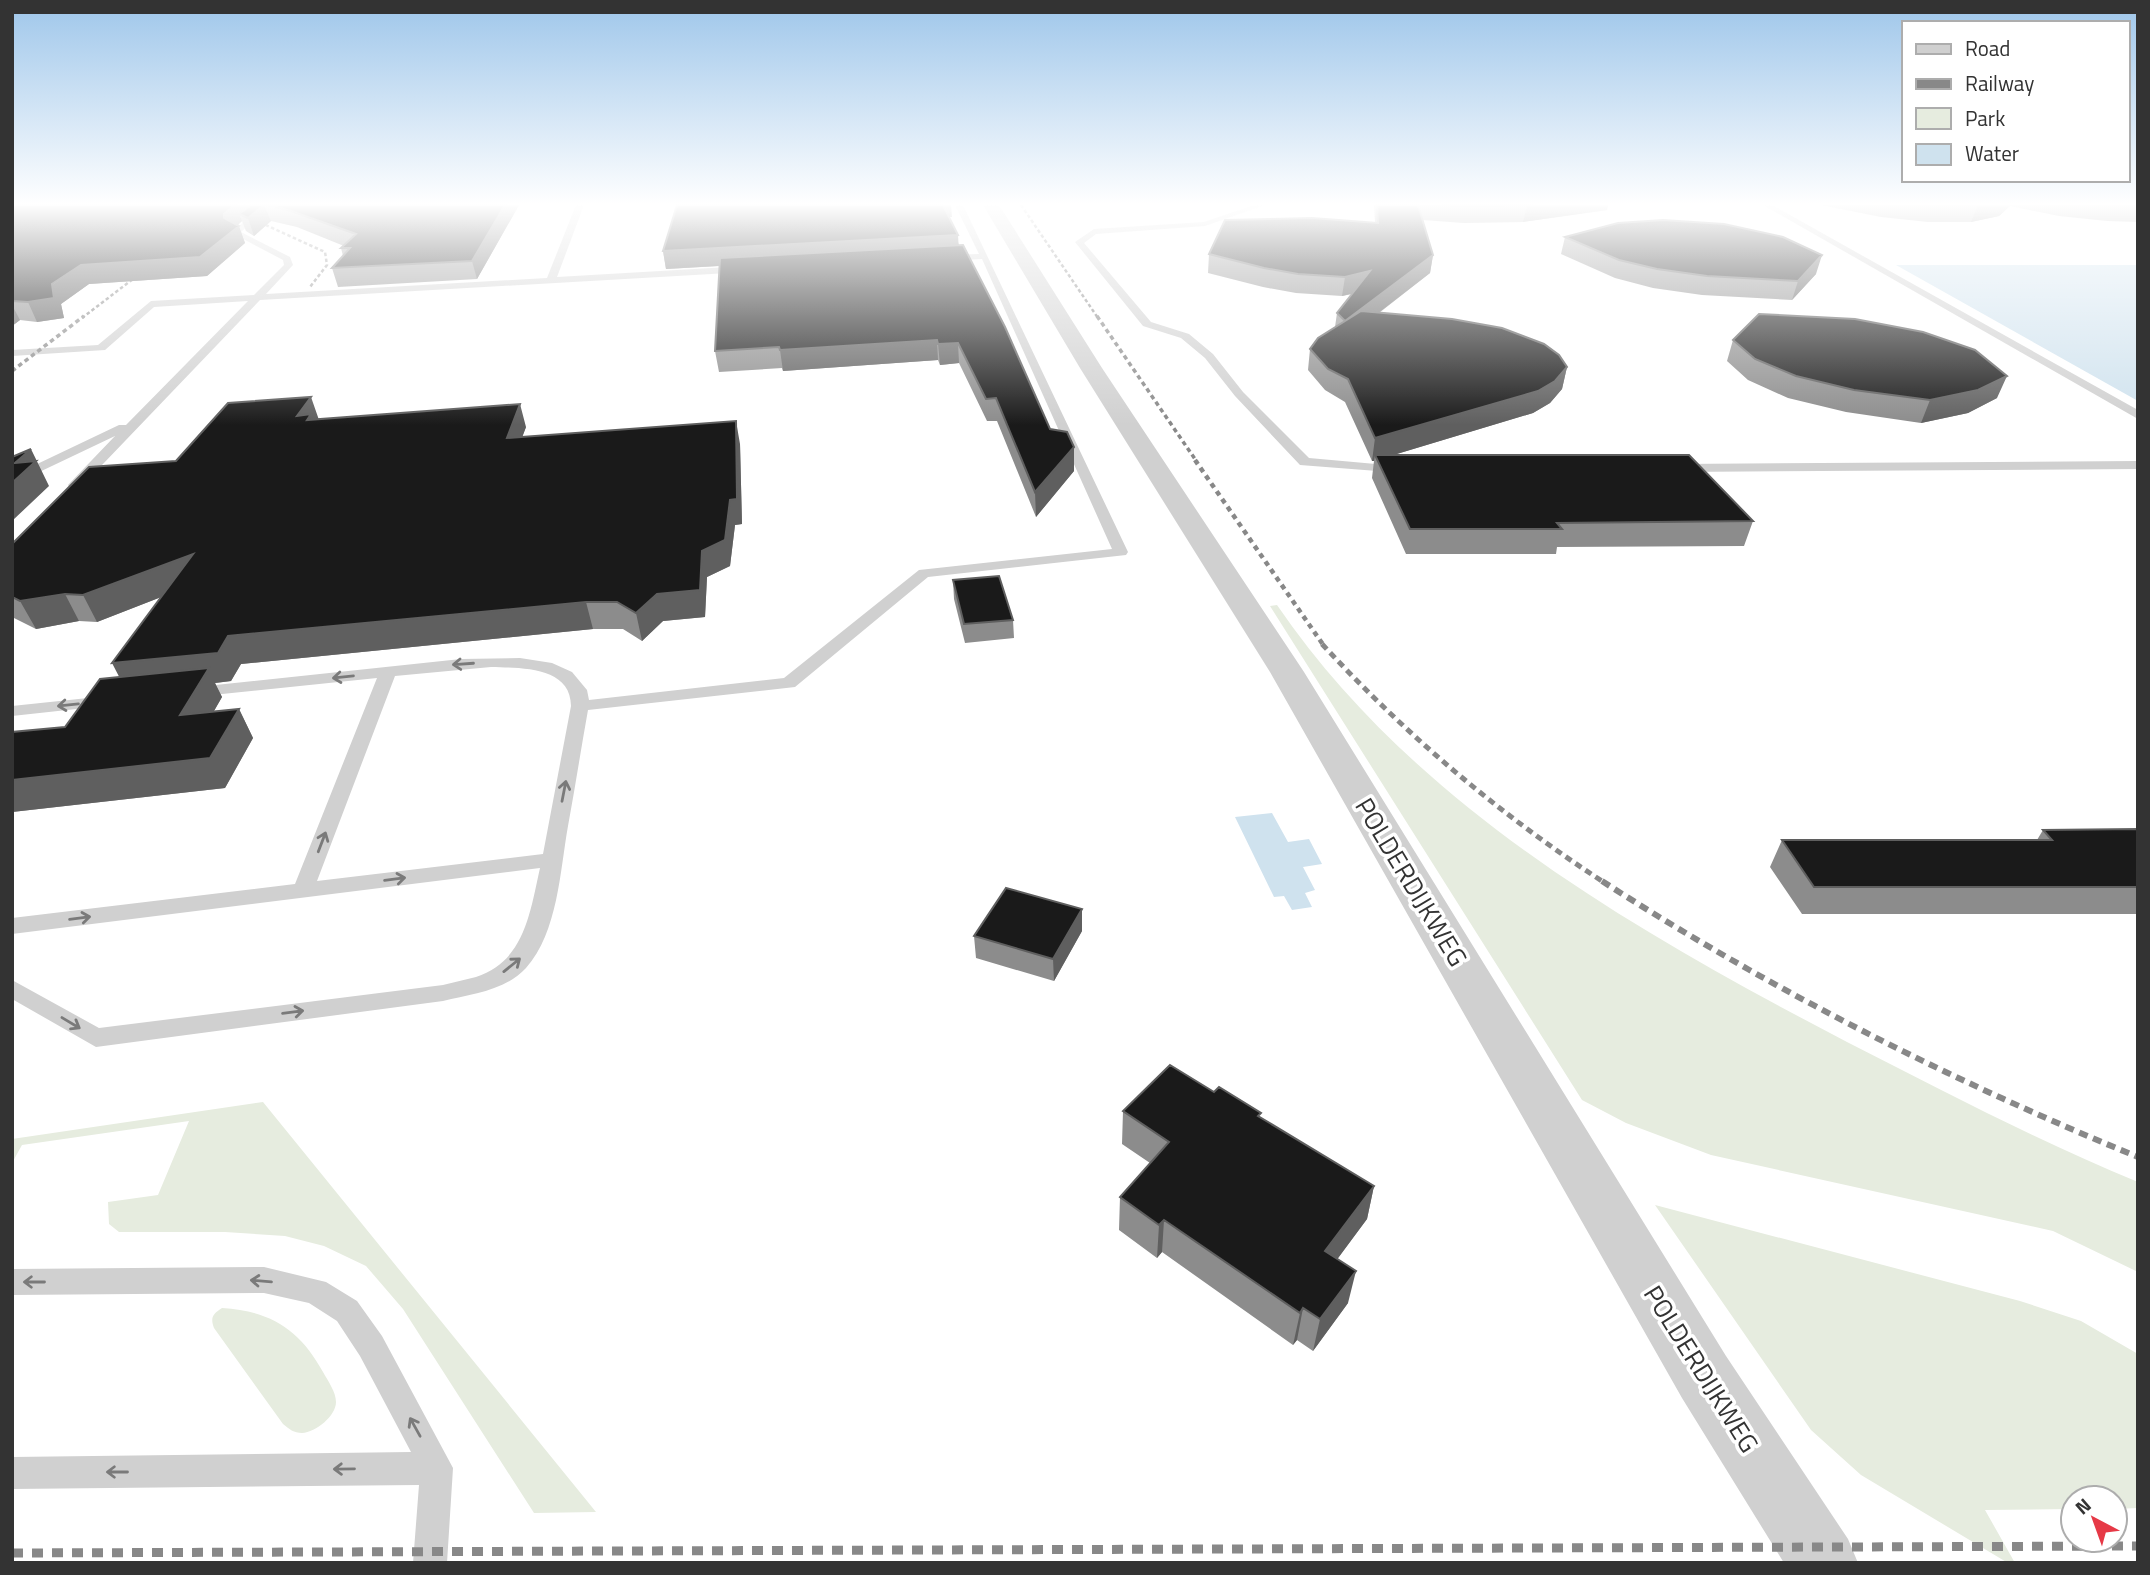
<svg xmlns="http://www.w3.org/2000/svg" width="2150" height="1575" font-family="'Titillium Web',sans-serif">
	<rect width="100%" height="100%" fill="#fff"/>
	<!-- green -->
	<path fill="#e6ecdf" d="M1277 605C1414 806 1637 932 1847 1042 1943 1091 2038 1141 2138 1182V1272L2053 1231 1711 1155 1626 1123 1582 1100 1270 606Z
		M263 1102 596 1512 534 1513 403 1309 366 1266 324 1246 285 1236 225 1232H119L109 1224 108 1202 158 1195 189 1121 22 1145 12 1163V1139Z
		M1655 1205 2020 1301 2081 1321 2138 1354V1508L2115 1509V1498H2073V1509L1985 1510 2015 1563H2008L1861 1475 1811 1430Z
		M222 1308C271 1311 300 1330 323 1372 328 1381 336 1392 336 1402 336 1416 316 1432 302 1433 294 1433 289 1429 283 1424L214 1328C210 1317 213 1314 222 1308Z"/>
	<!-- water -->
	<path fill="#cfe2ee" d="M1896 265H2138V401Z
		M1272 813 1288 842 1309 839 1322 864 1303 867 1315 890 1305 893 1312 907 1292 910 1284 896 1274 897 1235 817Z"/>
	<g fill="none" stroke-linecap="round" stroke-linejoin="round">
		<!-- lane -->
		<path fill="#d0d0d0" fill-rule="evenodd" d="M576 205H584L557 277 746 266 751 269 746 272 260 300 80 488H70L68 485 115 436 12 485V476L119 425H126L248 301 154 307 105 350 12 356V350L98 345 151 301 254 295 284 265 283 260 232 233 253 213 260 215 241 232 290 257 293 265 266 294 547 278Z
			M955 205H963L1128 552 1126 555 928 577 795 687 588 710C581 749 575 788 568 826 560 871 558 932 526 968 505 991 471 994 443 1001L96 1047 12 999V980L99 1028 443 985C454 982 465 980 476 977 525 961 530 912 540 868L12 934V918L295 884 377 678 193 697 184 692 187 688 461 659 520 658 552 663 572 672 587 690 589 700 784 678 919 570 1112 549 982 259 944 261 940 258 944 255 979 254ZM491 667C520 668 571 666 571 706L543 854 317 881 395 676Z
			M1254 205H1265L1205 226 1096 234 1084 243 1151 322 1189 334 1213 354 1243 392 1309 458 1398 466 1403 467V473L1300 465 1235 396 1205 358 1181 338 1143 326 1075 242 1094 229 1204 222Z
			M1763 205H1772L2138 410V419Z
			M2138 461V469L1677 472 1671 468 1677 464Z
			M107 696 116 701 113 705 12 716V706Z
			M264 1267 326 1282 357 1301 382 1336 453 1468 447 1563H413L419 1485 12 1489V1457L411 1452 360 1356 337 1321 309 1303 264 1293 12 1295V1269Z"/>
		<!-- street -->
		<path fill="#d0d0d0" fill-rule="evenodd" d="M983 205H999L1102 368 1304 672 1726 1356 1848 1539 1858 1563H1784L1682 1398 1270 672 1080 368Z"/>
		<!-- rail-far5 -->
		<path stroke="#888" stroke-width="2.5" stroke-dasharray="3.5 2.5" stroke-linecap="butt" d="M244 205 257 221 325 252 327 265 310 287
			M1021 205 1098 318
			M82 318 146 269"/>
		<!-- rail-far4 -->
		<path stroke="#888" stroke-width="3.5" stroke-dasharray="4.5 3.5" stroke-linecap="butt" d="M1097 316 1197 462
			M12 371 84 316"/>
		<!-- rail-far3 -->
		<path stroke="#888" stroke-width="4.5" stroke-dasharray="5 4.5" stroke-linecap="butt" d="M1195 460 1324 646"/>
		<!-- rail-far2 -->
		<path stroke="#888" stroke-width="5" stroke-dasharray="7 5" stroke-linecap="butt" d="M1322 644C1407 736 1500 815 1605 883"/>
		<!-- rail-far1 -->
		<path stroke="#888" stroke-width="6" stroke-dasharray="9 6" stroke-linecap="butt" d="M1602 881C1771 990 1952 1081 2138 1157"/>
		<!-- rail -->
		<path stroke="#888" stroke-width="9" stroke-dasharray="11 9" stroke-linecap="butt" d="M12 1553 2138 1546"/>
	</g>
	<!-- wall -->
	<path fill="#8c8c8c" d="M12 205H519L477 279 338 287 332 268 343 256 341 248 344 246 297 227 271 221 254 236 246 231 242 221 238 225 245 243 207 276 89 284 61 304 64 318 37 322 20 320 12 326Z
		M677 205 952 217H949L959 245 1050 429 1074 447V471L1036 517 997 421H987L959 363 940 365 938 360 783 371 782 368 719 372 715 351 720 266 666 269 663 251Z
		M1374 205H1608L1607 210 1523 222 1464 223 1423 220 1433 255 1430 273 1379 313 1567 367 1562 389 1550 403 1533 413 1393 455 1753 521 1744 546 1557 547 1556 554H1406L1372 478 1374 461H1372L1345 402 1325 390 1308 370 1310 349 1335 327 1337 313 1352 294 1342 296 1296 293 1263 287 1208 273 1209 254 1375 222Z
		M1821 205H2138V222L2107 221 2059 216 2010 206 1999 216 1971 222H1928L1881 217Z
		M1565 237 1816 274 1792 300 1702 295 1653 288 1615 278 1561 254Z
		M1733 340 1997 398 1968 413 1921 423 1846 412 1788 398 1748 380 1727 361Z
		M318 419 526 427 522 437 740 444 742 524 735 525 730 566 707 577 705 617 663 621 642 641 623 629H593L241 664 231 681 215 683 222 697 214 711 239 709 253 738 225 788 12 812V732L65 727 119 677 161 597 97 622 79 621 36 629 12 617V544L176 461Z
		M953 580 1013 620 1014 638 965 643 954 599Z
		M2138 829V914H1802L1770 867 1782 840H2037L2043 830Z
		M1082 909V931L1054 981 976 958 974 936Z
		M1214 1092 1260 1117 1374 1186 1367 1219 1337 1259 1348 1303 1313 1351 1297 1340 1293 1345 1162 1252 1157 1258 1119 1230 1120 1197 1150 1163 1122 1144 1123 1111Z"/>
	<!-- shaded-wall -->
	<path fill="#5f5f5f" d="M235 205H261L239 214 242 221 230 231 239 226 245 243 207 276 89 284 61 304 64 318 37 322 28 302 81 265 224 218V214Z
		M264 205 271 221 254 236 248 218Z
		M505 205H519L477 279 472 261Z
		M941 205H951L952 217H942Z
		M1533 205H1608L1607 210 1523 222 1527 206Z
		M1978 205H2011L1999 216 1971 222Z
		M958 235 959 252 666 269 663 251Z
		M1433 255 1430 273 1342 341 1345 321Z
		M1822 255 1816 274 1792 300 1798 281Z
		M1370 271 1367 290 1342 296 1345 277Z
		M12 305 20 320 12 326Z
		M937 340 938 360 783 371 780 350Z
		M958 343 959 363 940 365 938 344Z
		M1567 367 1562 389 1550 403 1533 413 1377 460 1375 455 1374 461H1372L1375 438Z
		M2007 376 1997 398 1968 413 1921 423 1930 400Z
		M311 397 319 420 315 425 297 416Z
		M520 404 526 427 513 462 507 438Z
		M736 421 740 444 742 524 735 525 730 566 707 577 705 617 663 621 642 641 636 613Z
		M1074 447V471L1036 517 1035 492Z
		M31 449 49 486 12 521V483L15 463Z
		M193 554 205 580 97 622 83 595Z
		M65 594 79 621 36 629 20 601Z
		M586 602 593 629 241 664 231 681 215 683 222 697 195 744 127 692 112 663 228 636Z
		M239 709 253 738 225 788 12 812V780Z
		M1082 909V931L1054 981 1053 959Z
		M1374 1186 1367 1219 1319 1284 1325 1251Z
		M1164 1220 1162 1252 1157 1258 1159 1225Z
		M1356 1271 1348 1303 1313 1351 1320 1319Z
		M1303 1308 1297 1340 1293 1345 1300 1313Z"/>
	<!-- building -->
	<path fill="#1a1a1a" stroke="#5f5f5f" stroke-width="2" d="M12 205H235L224 214V218L239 226 200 257 81 265 52 284 54 298 28 302 12 301Z
		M251 205H264L248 218 239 214Z
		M267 205H505L472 261 332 268 350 248H341L356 234 291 211Z
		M677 205H943L958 235 663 251Z
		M1377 205H1418L1433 255 1345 321 1337 313 1370 271 1345 277 1298 274 1264 268 1209 254 1225 220 1312 218 1378 223Z
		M1442 205H1533L1466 206Z
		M1663 220 1724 224 1783 237 1822 255 1798 281 1707 276 1657 269 1619 260 1565 237 1618 223Z
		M963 245 1005 327 1050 429 1067 432 1074 447 1035 492 996 398 986 399 958 343 938 344 937 340 780 350 779 347 715 351 720 258Z
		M1361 311 1452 319 1502 328 1544 344 1559 355 1567 367 1555 381 1538 391 1375 438 1348 379 1328 369 1310 349 1318 338Z
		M1759 314 1855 319 1923 332 1975 350 2007 376 1978 390 1930 400 1854 390 1796 376 1755 359 1733 340Z
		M311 397 297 416 311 414 307 420 520 404 507 438 736 421 737 499 730 500 725 540 702 551 700 590 657 594 636 613 617 602H586L228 636 218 653 112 663 193 554 83 595 65 594 20 601 12 597V544L89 467 176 461 228 403Z
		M31 449 15 463 36 461 12 483V457Z
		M1375 455H1689L1753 521 1557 523 1562 529H1410Z
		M999 576 1013 620 964 624 953 580Z
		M209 668 180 715 239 709 210 758 12 780V732L65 727 100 679Z
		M2138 829V887H1814L1782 840H2052L2043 830Z
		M1006 888 1082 909 1053 959 974 936Z
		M1170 1065 1214 1092 1219 1087 1261 1113 1258 1116 1374 1186 1325 1251 1356 1271 1320 1319 1303 1308 1300 1313 1164 1220 1159 1225 1120 1197 1169 1142 1123 1111Z"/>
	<!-- one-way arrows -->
	<defs><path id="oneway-shaft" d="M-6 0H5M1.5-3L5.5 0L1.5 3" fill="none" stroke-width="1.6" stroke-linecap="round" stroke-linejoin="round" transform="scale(1.75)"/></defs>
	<g stroke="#7a7a7a">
		<use href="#oneway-shaft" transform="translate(463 664) rotate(176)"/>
		<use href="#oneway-shaft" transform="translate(343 677) rotate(174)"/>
		<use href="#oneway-shaft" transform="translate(68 705) rotate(174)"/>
		<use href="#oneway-shaft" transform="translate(564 791) rotate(-79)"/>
		<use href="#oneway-shaft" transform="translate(322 842) rotate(-69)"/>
		<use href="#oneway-shaft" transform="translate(395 879) rotate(-7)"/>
		<use href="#oneway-shaft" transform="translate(80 918) rotate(-7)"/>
		<use href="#oneway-shaft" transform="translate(512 965) rotate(-39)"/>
		<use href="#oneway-shaft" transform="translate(293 1012) rotate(-7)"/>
		<use href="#oneway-shaft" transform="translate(71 1023) rotate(31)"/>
		<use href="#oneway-shaft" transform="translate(261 1281) rotate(-175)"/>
		<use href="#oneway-shaft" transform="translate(34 1282) rotate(180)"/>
		<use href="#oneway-shaft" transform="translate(415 1427) rotate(-119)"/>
		<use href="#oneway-shaft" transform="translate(344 1469) rotate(179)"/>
		<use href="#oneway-shaft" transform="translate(117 1472) rotate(180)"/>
	</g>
	<!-- sky -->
	<linearGradient id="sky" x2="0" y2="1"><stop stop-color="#9ec6ea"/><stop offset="0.48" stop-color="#fff"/><stop offset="1" stop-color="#fff" stop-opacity="0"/></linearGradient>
	<rect width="2150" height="425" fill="url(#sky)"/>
	<g text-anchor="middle" stroke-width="7" stroke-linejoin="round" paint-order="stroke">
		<!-- street labels -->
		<g font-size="26" fill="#333" stroke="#fff">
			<text transform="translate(1411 882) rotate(59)" y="9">POLDERDIJKWEG</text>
			<text transform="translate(1701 1369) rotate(58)" y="9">POLDERDIJKWEG</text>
		</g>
	</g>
	<!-- border -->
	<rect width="2150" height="1575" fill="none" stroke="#333333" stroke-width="28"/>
	<!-- legend -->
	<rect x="1902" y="21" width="228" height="161" fill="#ffffff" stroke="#adadad" stroke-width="2"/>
	<rect x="1916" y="44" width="35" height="10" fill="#d0d0d0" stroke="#adadad" stroke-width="2"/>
	<text x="1965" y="56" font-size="21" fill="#333333">Road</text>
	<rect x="1916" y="79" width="35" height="10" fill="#888888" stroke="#adadad" stroke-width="2"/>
	<text x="1965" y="91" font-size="21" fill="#333333">Railway</text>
	<rect x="1916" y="108" width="35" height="21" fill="#e6ecdf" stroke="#adadad" stroke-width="2"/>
	<text x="1965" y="126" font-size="21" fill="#333333">Park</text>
	<rect x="1916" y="144" width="35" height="21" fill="#cfe2ee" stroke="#adadad" stroke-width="2"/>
	<text x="1965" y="161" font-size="21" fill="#333333">Water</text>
	<!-- north arrow -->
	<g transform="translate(2094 1519) rotate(319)"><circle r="33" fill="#ffffff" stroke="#adadad" stroke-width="2"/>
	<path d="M0-5L12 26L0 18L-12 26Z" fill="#e63946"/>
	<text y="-10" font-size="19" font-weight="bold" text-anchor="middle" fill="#333333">N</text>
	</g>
</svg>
